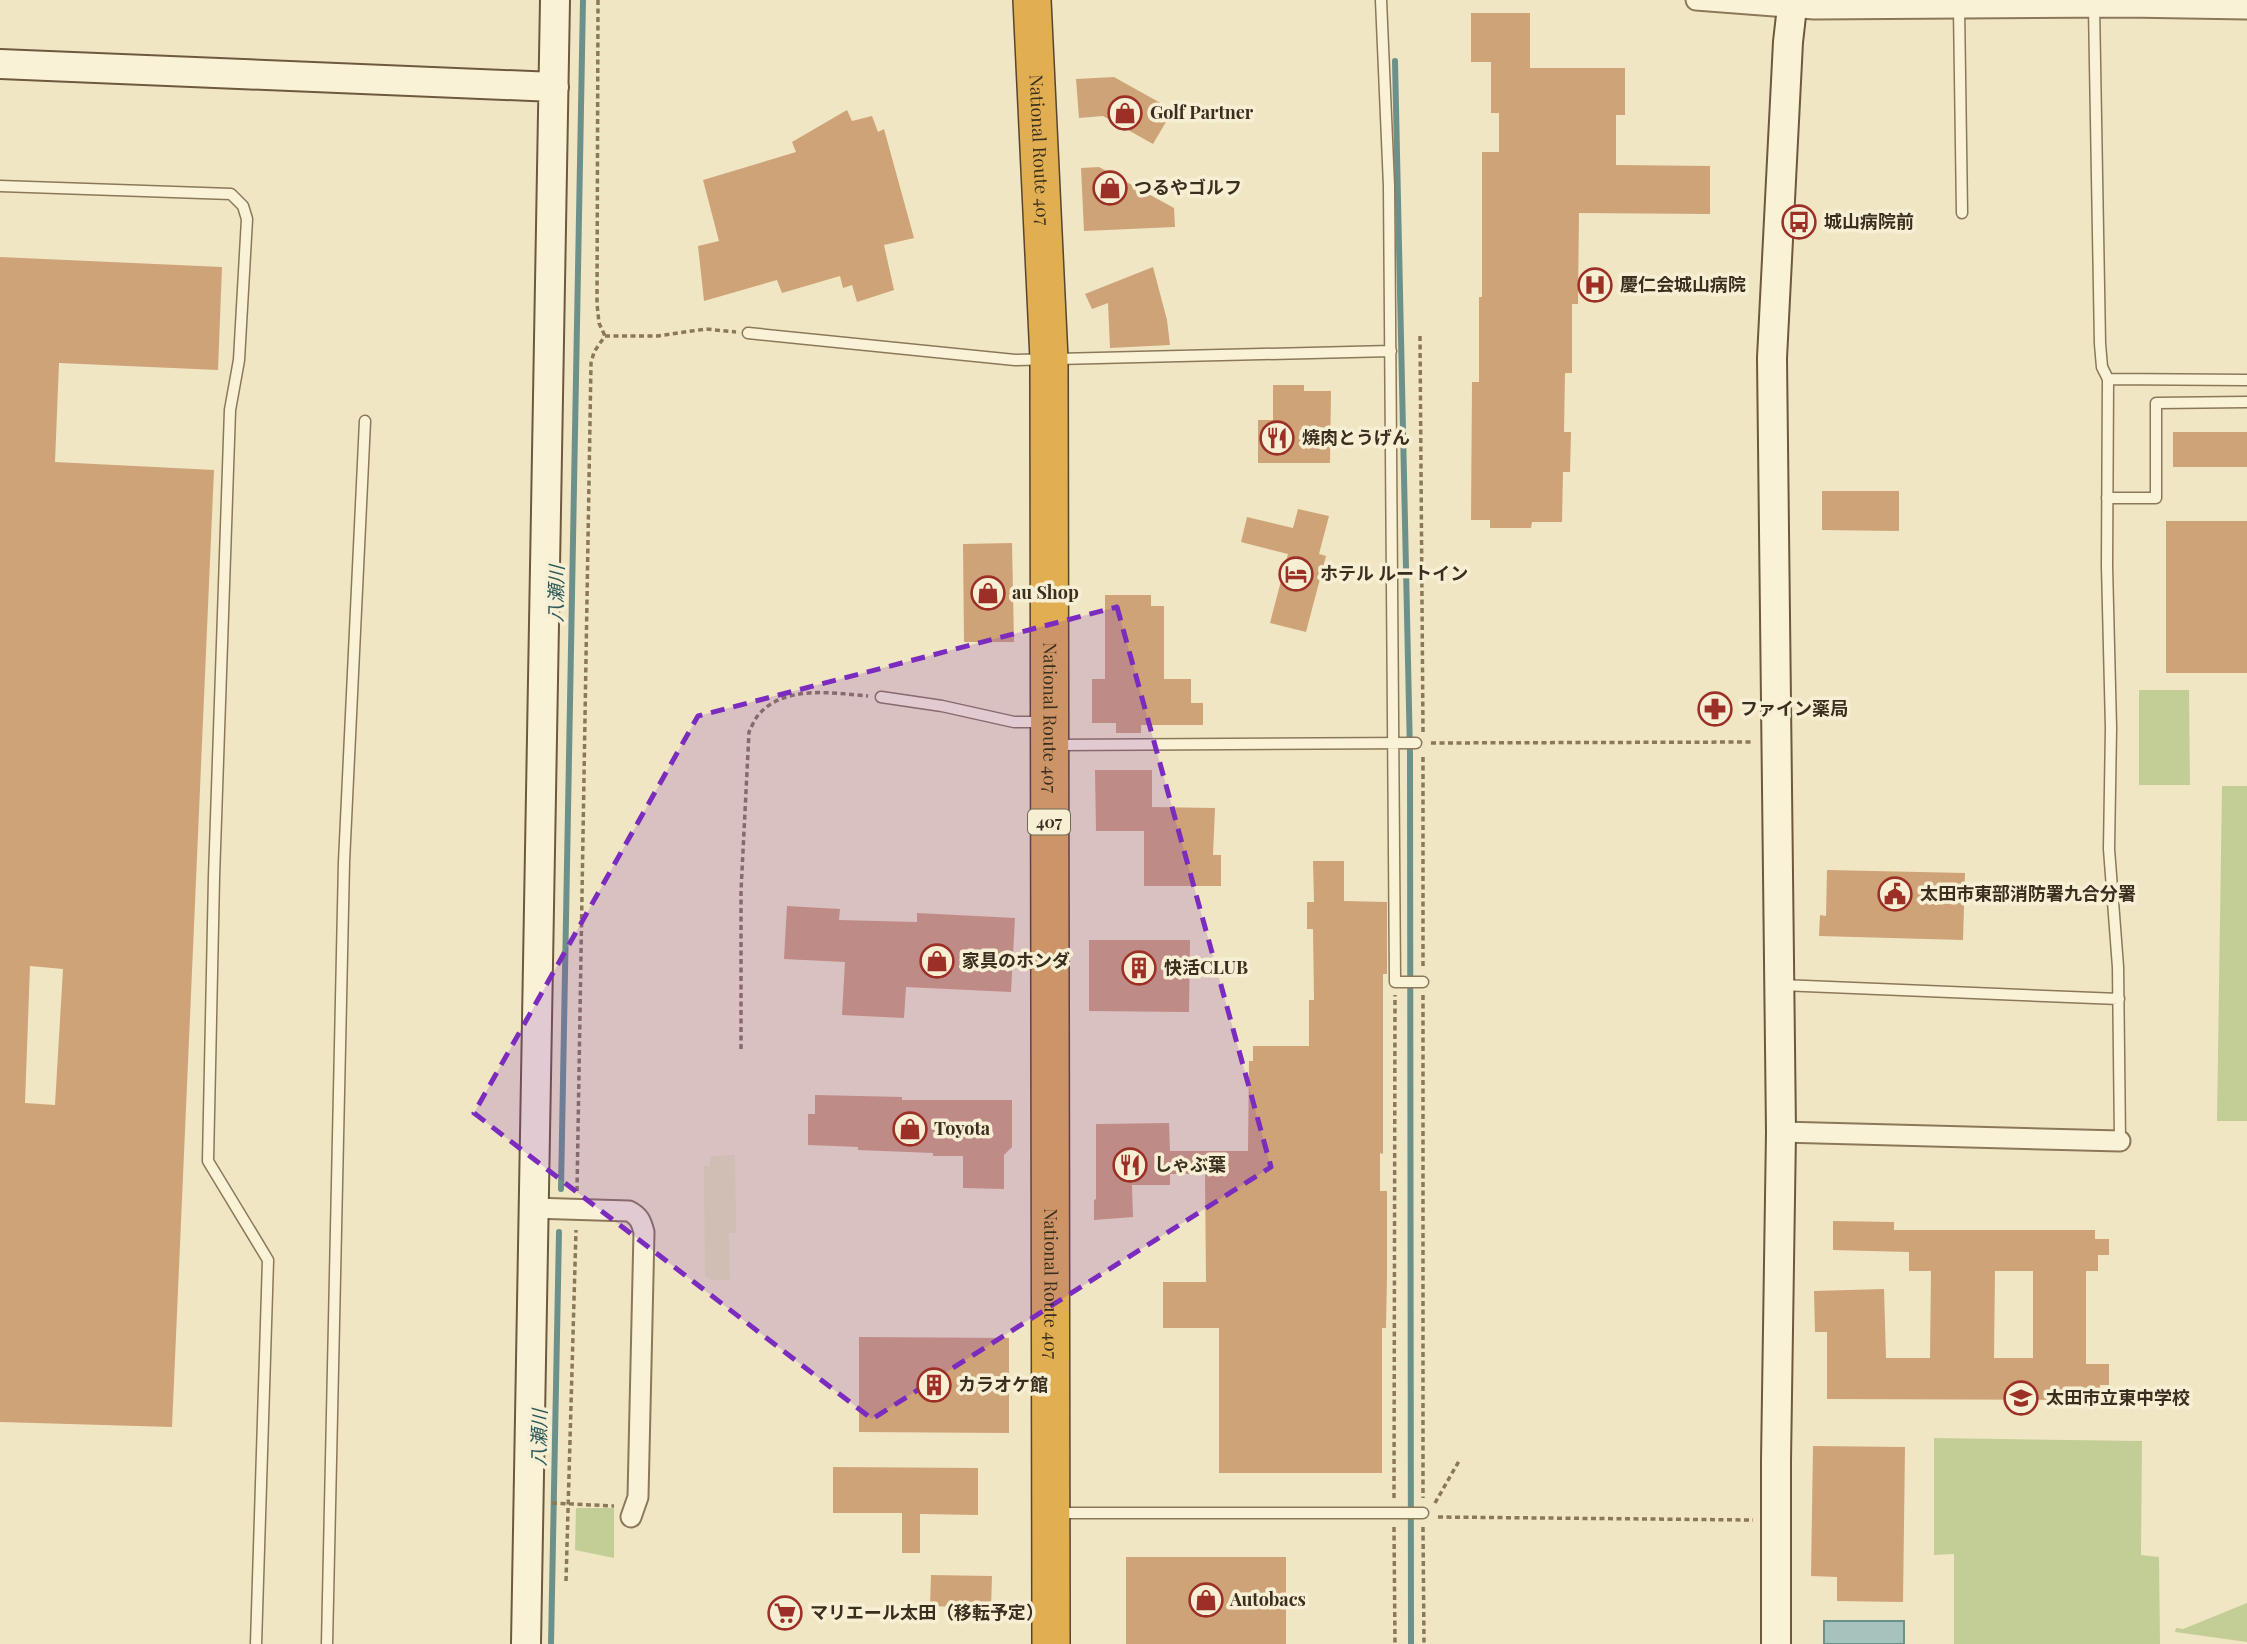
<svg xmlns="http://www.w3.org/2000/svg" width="2247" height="1644" font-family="'Playfair Display','Noto Sans JP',serif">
	<rect width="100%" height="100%" fill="#f0e6c4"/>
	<!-- farmland -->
	<path fill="#e5e1b1" d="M735 1155 736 1233H729L730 1280H712L705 1276 704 1166H710L711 1156Z"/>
	<!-- green -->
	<path fill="#c3ce97" d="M2139 690H2189L2190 785H2139Z
		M2222 786H2247V1121H2217Z
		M1934 1438 2142 1441 2141 1555 2159 1557 2160 1644H1954V1554L1934 1555Z
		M576 1508H614V1558L575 1550Z
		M2247 1603V1642L2175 1632 2176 1628 2183 1629Z"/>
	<!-- water -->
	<path fill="#a6c2bc" stroke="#6c918b" stroke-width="2" d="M1824 1621H1904V1644H1824Z"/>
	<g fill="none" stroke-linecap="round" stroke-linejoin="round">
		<!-- stream -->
		<path stroke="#6c918b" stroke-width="6" d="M1395 61 1410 753 1411 1644
			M561 1189 583 0
			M551 1644 559 1232"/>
	</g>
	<!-- building -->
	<path fill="#cfa378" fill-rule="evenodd" d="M1471 13H1530V68H1625V115H1616V165L1710 166V214L1579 213 1578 304H1572V373H1565L1564 432H1571L1570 472H1563L1562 522H1532L1531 528H1490V520H1471L1472 382H1479V297H1482V152H1499V113H1491V62H1471Z
		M1114 77 1173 110 1153 144 1103 116 1079 118 1076 79Z
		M847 110 852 121 872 116 878 132 884 129 914 238 884 245 894 290 857 302 852 285 843 288 840 276 782 293 777 280 704 301 698 246 719 241 703 180 796 152 792 142Z
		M1099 167 1174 208 1175 227 1084 231 1081 168Z
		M0 257 222 267 218 370 59 363 55 462 214 470 172 1427 0 1422ZM30 966 63 969 55 1105 25 1103Z
		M1153 267 1167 320 1170 345 1110 348 1108 303 1092 309 1085 294Z
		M1273 385H1304V391H1331L1330 463H1258V420H1273Z
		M2173 432H2247V467H2173Z
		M1822 491H1899V531L1822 530Z
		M1298 509 1329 516 1319 554 1326 556 1306 632 1270 623 1288 554 1241 542 1247 517 1293 528Z
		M2166 521H2247V673H2166Z
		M1012 543 1014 642H964L963 544Z
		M1105 595H1151V606H1164V679H1191V703H1203V725H1141V733H1116V723H1092V679H1105Z
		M1095 770H1152V807L1215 808 1213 855H1221V886H1144V831H1096Z
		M1313 861H1344V901L1387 902V974H1383V1154L1380 1153V1191H1387V1277L1386 1328H1382V1473H1219V1328H1163V1282H1206L1205 1174H1170V1185H1132L1133 1217 1094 1220V1200L1096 1199V1124L1169 1123 1170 1151H1248L1249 1061H1253V1046H1309V1000H1314L1313 929H1307V902H1314Z
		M1827 870 1965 873 1963 940 1819 936 1820 915 1826 916Z
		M787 906 840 909 839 920 917 922V913L1015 918 1011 992 906 987 904 1018 842 1015 845 962 784 959Z
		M1089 940H1190L1189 1012 1089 1011Z
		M815 1095 902 1097V1100H1012V1147L1004 1155V1189L963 1188V1156H933V1153L858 1150V1147L808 1145V1114H815Z
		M1833 1221 1894 1222V1230H2095V1239H2109V1255H2098V1271H2086V1364H2109V1385H2100V1400L1827 1399V1332H1815L1814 1291 1884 1289 1886 1358H1930L1931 1271H1909V1252L1833 1250ZM1995 1271H2033V1358H1994Z
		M859 1337 1009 1338V1433L859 1432Z
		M1813 1446 1905 1447 1903 1602 1837 1601V1577L1811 1576Z
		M833 1467 978 1468V1515L920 1514V1553H902V1513H833Z
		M1126 1557H1286V1644H1126Z
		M931 1575 992 1576 991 1608 930 1606Z"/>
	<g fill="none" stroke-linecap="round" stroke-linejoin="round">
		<defs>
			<path id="lane" d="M1381 0 1389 186 1395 982H1423
				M2094 7 2100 344 2102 367 2108 379 2107 566 2111 728 2109 849 2118 967 2120 1141
				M1959 8 1962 213
				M0 186 231 194 243 206 247 219 239 360 230 410 214 877 208 1161 268 1260 256 1644
				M748 333 1015 360 1391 351
				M2108 379 2247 380
				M2107 498H2156V403L2247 402
				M881 697 942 706 1014 722H1042
				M1056 745 1416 743
				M1781 985 2119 999
				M1059 1513H1423
				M327 1644 344 862 365 421"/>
			<path id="street" d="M1696 0 1814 9 2126 7 2247 9
				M1781 1132 2120 1141
				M532 1208 629 1211C639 1216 641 1221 644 1232L638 1497 631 1517"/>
			<path id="secondary" d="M0 64 554 87
				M526 1644 555 0
				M1776 1644V1461L1781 1132 1772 358 1788 42 1792 7"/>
			<g id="highway">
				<path id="s1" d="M1032 0 1049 359 1051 1644"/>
			</g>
		</defs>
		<!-- lane casing -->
		<use href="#lane" stroke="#8b7859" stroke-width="13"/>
		<!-- street casing -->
		<use href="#street" stroke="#8b7859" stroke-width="23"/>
		<!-- secondary casing -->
		<use href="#secondary" stroke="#6d593d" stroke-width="32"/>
		<!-- highway casing -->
		<use href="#highway" stroke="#58452e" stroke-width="40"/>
		<!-- path -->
		<path stroke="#8b7859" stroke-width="3.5" stroke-dasharray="5 3.5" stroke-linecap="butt" d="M598 0 597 304 599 323 605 336
			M605 336H657L706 329 736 332
			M1420 336 1423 732
			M1431 743 1752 742
			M1423 966V757
			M1423 995V1498
			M741 1049V891L749 732C752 726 755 718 760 713 786 685 834 693 868 696
			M577 1191 591 363 594 352 605 336
			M1394 1498 1395 995
			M552 1503 614 1506
			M1435 1503 1459 1461
			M1438 1517 1753 1520
			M1394 1527 1395 1644
			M1423 1527 1424 1644
			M566 1581 576 1230"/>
		<!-- lane -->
		<use href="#lane" stroke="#faf2d7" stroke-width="10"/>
		<!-- street -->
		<use href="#street" stroke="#faf2d7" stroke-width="19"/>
		<!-- secondary -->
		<use href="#secondary" stroke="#faf2d7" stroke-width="28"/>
		<!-- highway -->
		<use href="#highway" stroke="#e1ae52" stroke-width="37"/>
	</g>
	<!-- marked area -->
	<path fill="#7b2cbf" fill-opacity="0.2" stroke="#7b2cbf" stroke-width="5" stroke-dasharray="14 9" stroke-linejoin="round" d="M1117 607 1271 1167 872 1419 474 1113 698 716Z"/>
	<!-- icons -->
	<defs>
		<symbol id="shop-ring" viewBox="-11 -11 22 22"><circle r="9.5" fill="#f7efd4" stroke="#9c3027" stroke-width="1.5"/><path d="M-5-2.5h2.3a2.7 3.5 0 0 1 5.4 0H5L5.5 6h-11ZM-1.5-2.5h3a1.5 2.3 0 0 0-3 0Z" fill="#9c3027"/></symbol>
		<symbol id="bus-ring" viewBox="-11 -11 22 22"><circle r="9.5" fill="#f7efd4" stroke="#9c3027" stroke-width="1.5"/><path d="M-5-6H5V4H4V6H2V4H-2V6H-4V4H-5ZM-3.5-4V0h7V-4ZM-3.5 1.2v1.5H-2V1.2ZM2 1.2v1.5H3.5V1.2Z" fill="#9c3027"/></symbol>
		<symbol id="hospital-ring" viewBox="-11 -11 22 22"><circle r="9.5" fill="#f7efd4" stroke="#9c3027" stroke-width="1.5"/><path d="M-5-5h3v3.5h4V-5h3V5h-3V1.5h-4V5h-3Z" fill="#9c3027"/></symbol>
		<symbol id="restaurant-ring" viewBox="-11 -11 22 22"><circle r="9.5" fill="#f7efd4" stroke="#9c3027" stroke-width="1.5"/><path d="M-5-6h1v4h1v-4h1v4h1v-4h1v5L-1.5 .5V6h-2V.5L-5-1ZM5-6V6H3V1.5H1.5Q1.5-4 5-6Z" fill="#9c3027"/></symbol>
		<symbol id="hotel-ring" viewBox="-11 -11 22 22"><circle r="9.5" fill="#f7efd4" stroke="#9c3027" stroke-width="1.5"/><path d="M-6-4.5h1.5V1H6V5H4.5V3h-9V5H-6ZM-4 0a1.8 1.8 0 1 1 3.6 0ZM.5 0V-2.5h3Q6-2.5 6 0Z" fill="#9c3027"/></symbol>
		<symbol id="pharmacy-ring" viewBox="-11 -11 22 22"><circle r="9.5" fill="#f7efd4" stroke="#9c3027" stroke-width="1.5"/><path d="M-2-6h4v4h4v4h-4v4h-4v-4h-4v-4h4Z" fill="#9c3027"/></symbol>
		<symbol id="civic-ring" viewBox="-11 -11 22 22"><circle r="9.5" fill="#f7efd4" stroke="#9c3027" stroke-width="1.5"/><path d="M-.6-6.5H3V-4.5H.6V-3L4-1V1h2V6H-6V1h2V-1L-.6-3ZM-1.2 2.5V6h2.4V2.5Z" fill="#9c3027"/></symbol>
		<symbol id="building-ring" viewBox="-11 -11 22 22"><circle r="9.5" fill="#f7efd4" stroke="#9c3027" stroke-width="1.5"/><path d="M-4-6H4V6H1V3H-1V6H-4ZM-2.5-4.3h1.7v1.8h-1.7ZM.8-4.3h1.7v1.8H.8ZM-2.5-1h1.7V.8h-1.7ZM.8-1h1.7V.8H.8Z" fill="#9c3027"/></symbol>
		<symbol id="school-ring" viewBox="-11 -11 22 22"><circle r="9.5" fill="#f7efd4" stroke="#9c3027" stroke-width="1.5"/><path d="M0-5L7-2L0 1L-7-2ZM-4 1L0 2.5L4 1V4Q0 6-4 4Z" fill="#9c3027"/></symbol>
		<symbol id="supermarket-ring" viewBox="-11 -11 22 22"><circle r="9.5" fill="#f7efd4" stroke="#9c3027" stroke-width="1.5"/><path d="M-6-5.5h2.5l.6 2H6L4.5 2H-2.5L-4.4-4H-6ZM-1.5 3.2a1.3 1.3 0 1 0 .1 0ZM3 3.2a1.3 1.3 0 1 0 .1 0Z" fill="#9c3027"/></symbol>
	</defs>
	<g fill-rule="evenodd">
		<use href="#shop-ring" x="1106" y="94" width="38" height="38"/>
		<use href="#shop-ring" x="1091" y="169" width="38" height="38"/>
		<use href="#bus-ring" x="1780" y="203" width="38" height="38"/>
		<use href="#hospital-ring" x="1576" y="266" width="38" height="38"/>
		<use href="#restaurant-ring" x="1258" y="419" width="38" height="38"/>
		<use href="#hotel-ring" x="1277" y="555" width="38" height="38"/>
		<use href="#shop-ring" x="969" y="574" width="38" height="38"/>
		<use href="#pharmacy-ring" x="1696" y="690" width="38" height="38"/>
		<use href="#civic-ring" x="1876" y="875" width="38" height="38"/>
		<use href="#shop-ring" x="918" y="942" width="38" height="38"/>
		<use href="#building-ring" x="1120" y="949" width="38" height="38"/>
		<use href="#shop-ring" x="891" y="1110" width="38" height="38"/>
		<use href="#restaurant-ring" x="1111" y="1146" width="38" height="38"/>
		<use href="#building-ring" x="915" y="1366" width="38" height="38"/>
		<use href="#school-ring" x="2002" y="1379" width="38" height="38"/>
		<use href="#shop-ring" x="1187" y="1581" width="38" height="38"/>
		<use href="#supermarket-ring" x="766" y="1594" width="38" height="38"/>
	</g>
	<g text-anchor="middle" stroke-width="7" stroke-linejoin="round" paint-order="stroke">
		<!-- shield labels -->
		<rect fill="#f7efd4" stroke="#736855" stroke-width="2" x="1028" y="809.5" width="42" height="25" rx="5"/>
		<g font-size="16" font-weight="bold" fill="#3a2e1e">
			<text x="1049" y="828">407</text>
		</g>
		<!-- poi labels -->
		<g font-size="18" font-weight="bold" fill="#3a2e1e" stroke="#f7efd4" text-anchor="start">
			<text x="1150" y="119">Golf Partner</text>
			<text x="1134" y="194">つるやゴルフ</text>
			<text x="1824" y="228">城山病院前</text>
			<text x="1620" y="291">慶仁会城山病院</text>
			<text x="1302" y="444">焼肉とうげん</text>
			<text x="1320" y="580">ホテル ルートイン</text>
			<text x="1012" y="599">au Shop</text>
			<text x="1740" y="715">ファイン薬局</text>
			<text x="1920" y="900">太田市東部消防署九合分署</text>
			<text x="962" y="967">家具のホンダ</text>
			<text x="1164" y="974">快活CLUB</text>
			<text x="934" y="1135">Toyota</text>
			<text x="1154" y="1171">しゃぶ葉</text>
			<text x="958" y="1391">カラオケ館</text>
			<text x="2046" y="1404">太田市立東中学校</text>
			<text x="1230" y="1606">Autobacs</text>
			<text x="810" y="1619">マリエール太田（移転予定）</text>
		</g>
		<!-- street labels -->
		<g font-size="18" fill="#3a2e1e" stroke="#f7efd4">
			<text dy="6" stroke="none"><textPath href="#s1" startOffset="150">National Route 407</textPath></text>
			<text dy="6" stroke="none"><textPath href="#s1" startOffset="718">National Route 407</textPath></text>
			<text dy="6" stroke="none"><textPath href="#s1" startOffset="1284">National Route 407</textPath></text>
		</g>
		<!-- water labels -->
		<g font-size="19" font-style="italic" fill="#2d5a5a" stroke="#f7efd4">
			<text transform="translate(556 594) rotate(-89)" y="7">八瀬川</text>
			<text transform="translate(539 1438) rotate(-89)" y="7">八瀬川</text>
		</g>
	</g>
</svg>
